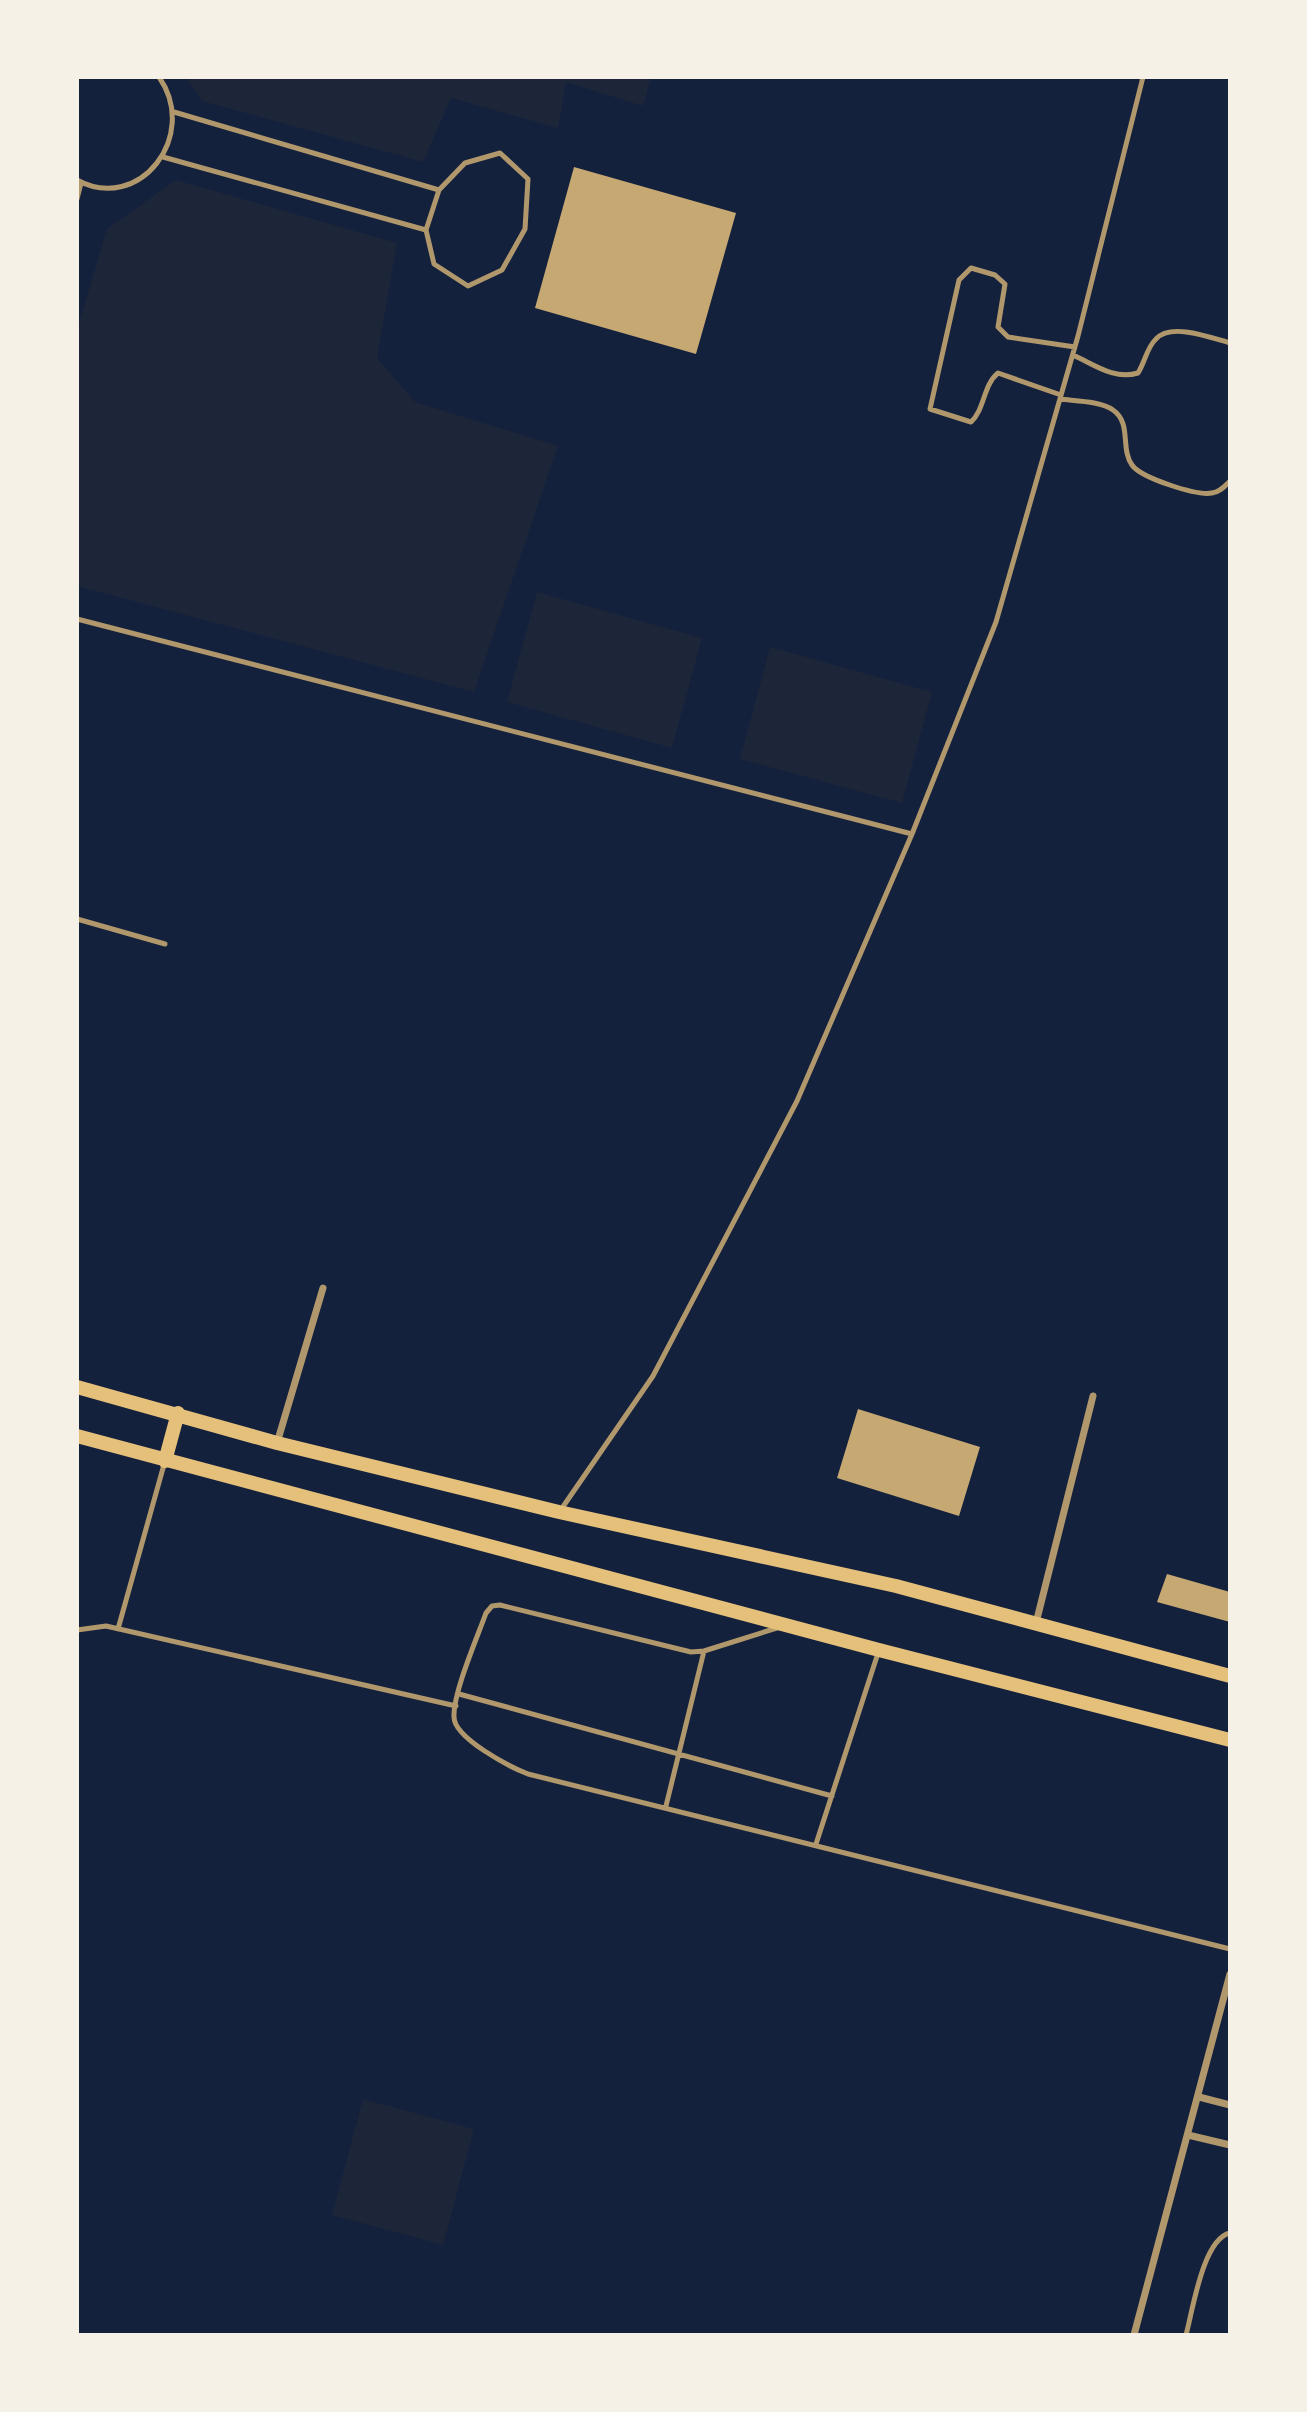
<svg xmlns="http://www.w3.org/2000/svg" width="1307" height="2412" font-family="Georgia,serif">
	<rect width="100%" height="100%" fill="#14213d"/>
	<!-- green -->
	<path fill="#1d2539" d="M186 77H651L643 106 566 82 558 128 451 98 423 162 202 101Z
		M176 180 397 243 377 358 415 402 558 446 474 692 77 586V330L107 229Z
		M537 592 702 638 672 748 507 702Z
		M770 647 932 692 902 803 740 759Z
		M363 2099 474 2129 443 2245 332 2215Z"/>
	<!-- building -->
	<path fill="#c6a872" d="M574 167 736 213 696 354 535 308Z
		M858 1409 980 1447 959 1516 837 1478Z
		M1167 1574 1230 1592V1622L1157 1602Z"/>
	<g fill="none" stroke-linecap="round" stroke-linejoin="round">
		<!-- service -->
		<path stroke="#b1986c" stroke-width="5" d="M174 112 439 190
			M500 153 528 179 525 229 502 270 468 286 434 264 426 230 439 190 465 163Z
			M163 157 426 230
			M77 180C139 214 200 136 159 77
			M77 199 81 183
			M1073 355C1095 365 1114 380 1138 373 1145 362 1147 347 1156 339 1171 322 1212 338 1230 343
			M1061 395 998 373C983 385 985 409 971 422L930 409 959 280 971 268 995 275 1005 284 998 327 1008 337 1075 347
			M1060 399C1075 401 1101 401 1113 410 1132 423 1120 448 1132 465 1141 478 1197 496 1212 493 1220 492 1225 486 1230 481
			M77 619 912 834
			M77 919 165 944
			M560 1511 653 1376 797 1101 912 834 996 622 1078 336 1143 77
			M780 1627 704 1651 691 1652 500 1605 492 1606 486 1613C477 1638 453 1693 454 1717 454 1738 510 1767 528 1774L1230 1949
			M118 1629 165 1461
			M77 1630 106 1626 456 1706
			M459 1694 832 1796
			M666 1806 704 1651
			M816 1844 879 1650
			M1186 2335C1193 2309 1203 2239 1230 2233"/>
		<!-- minor -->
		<path stroke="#b1986c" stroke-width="7" d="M277 1443 323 1288
			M1036 1623 1093 1396
			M1199 2097 1230 2105
			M1188 2135 1230 2145
			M1134 2335 1230 1974"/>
		<!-- secondary -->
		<path stroke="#e5c07b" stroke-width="14" d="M77 1387 277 1443 559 1512 896 1586 1230 1676
			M77 1436 879 1650 1230 1740
			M165 1461 178 1413"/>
	</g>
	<!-- border -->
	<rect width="1307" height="2412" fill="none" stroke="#f6f1e7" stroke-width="158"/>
</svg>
